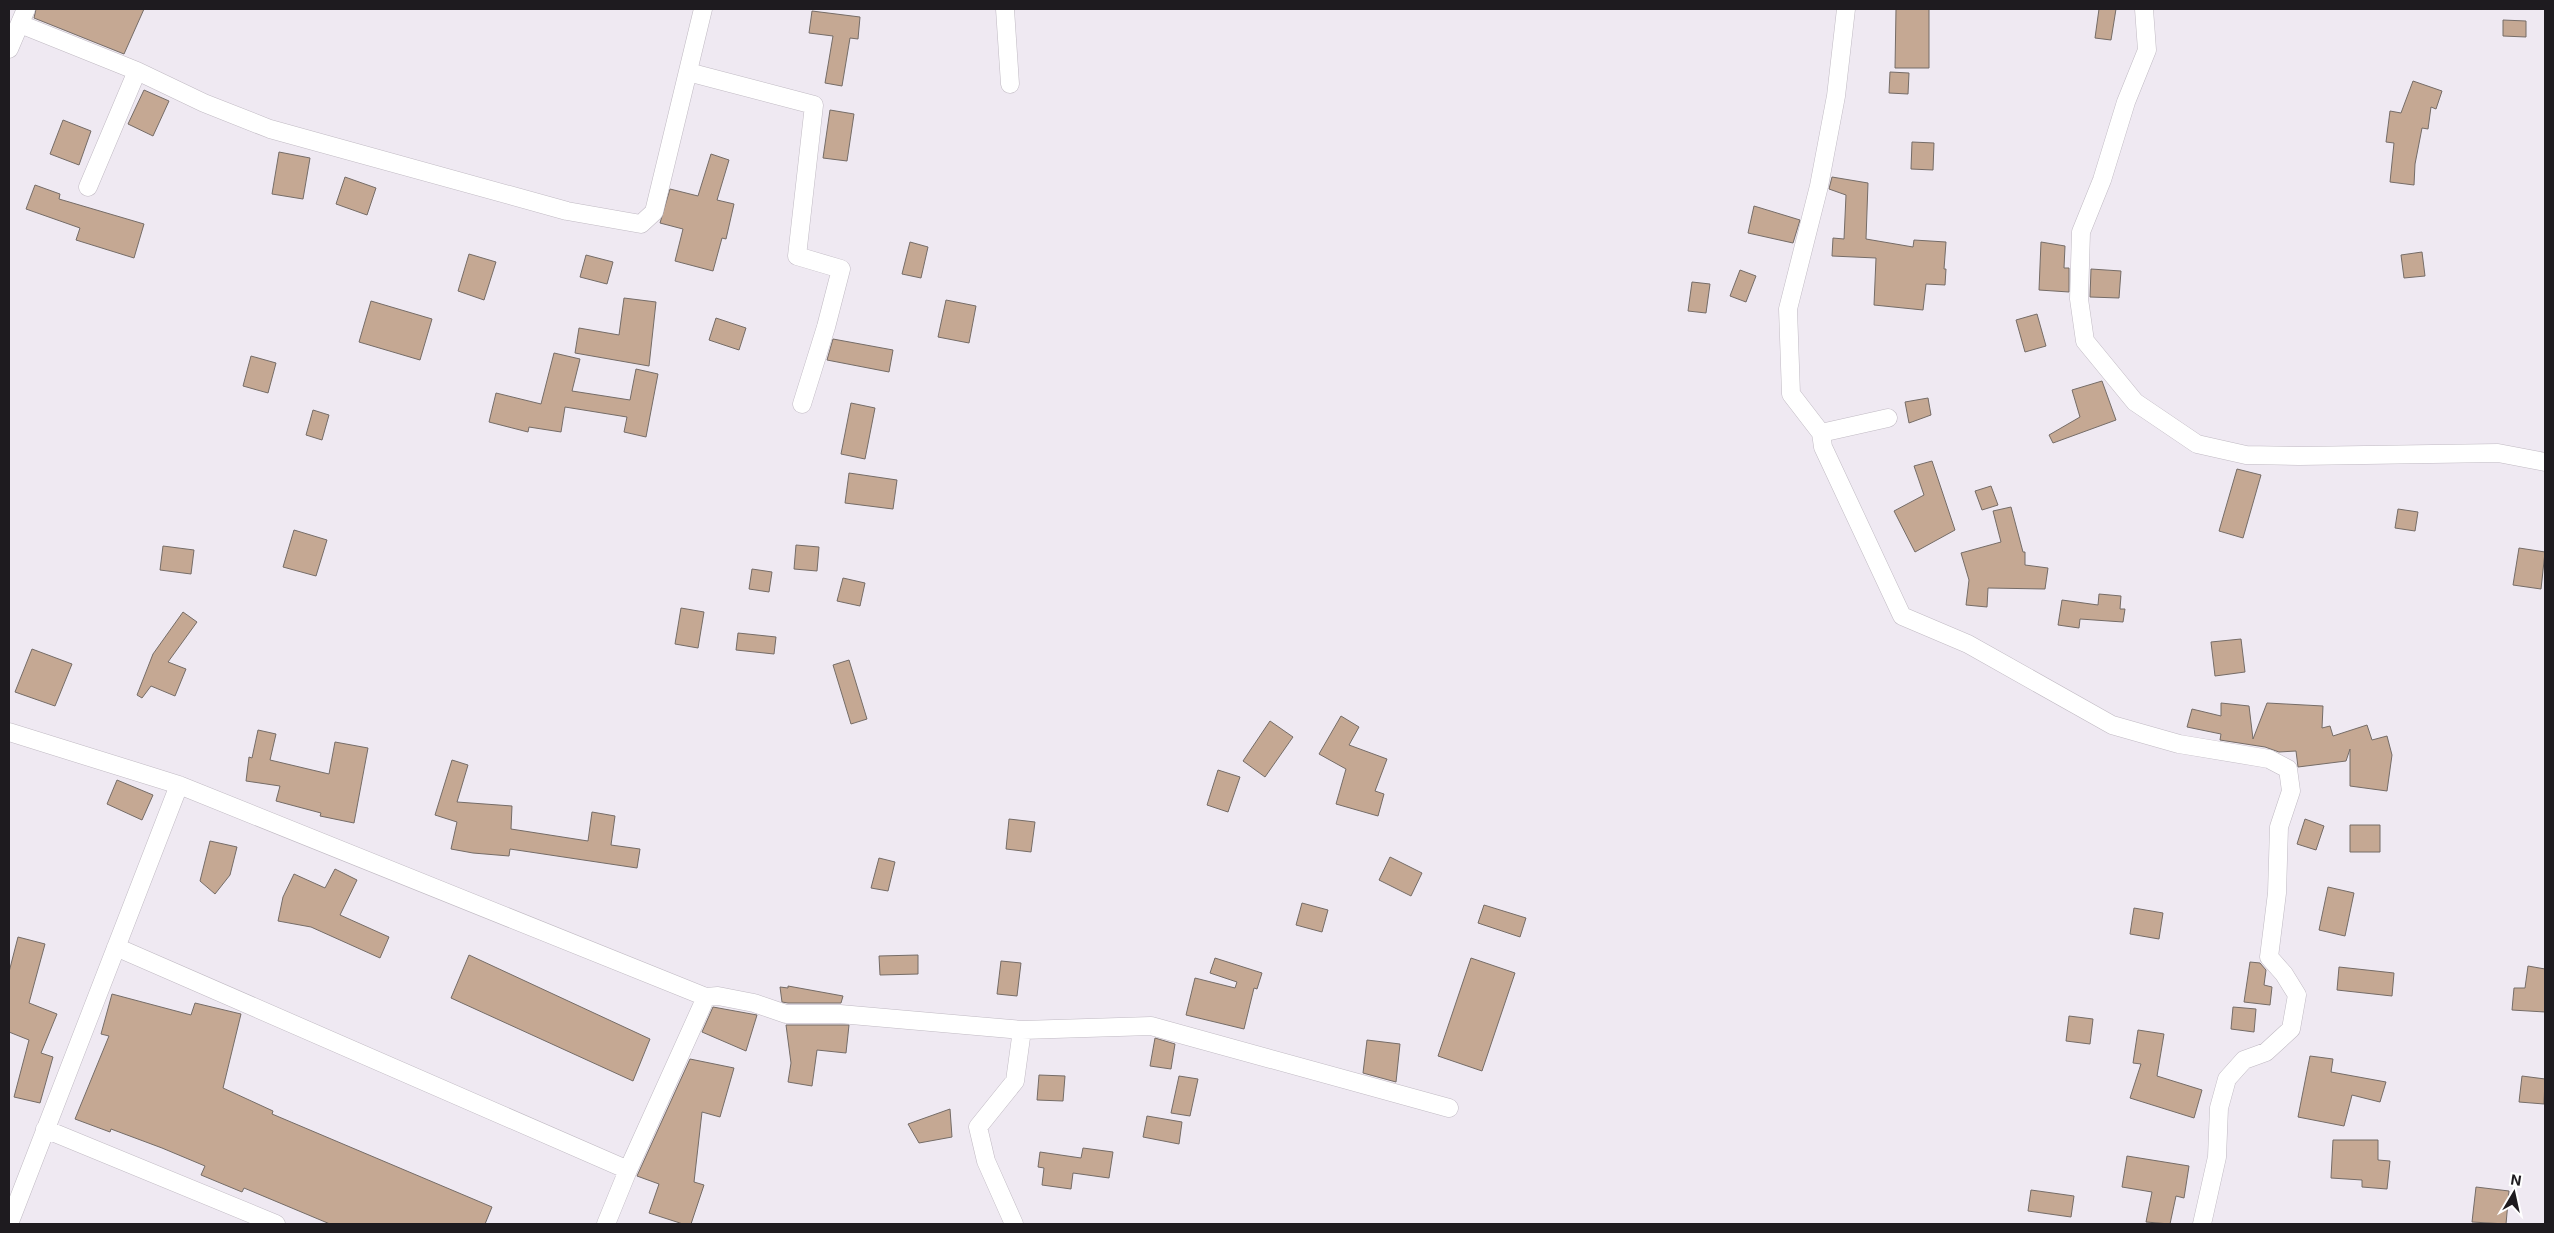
<svg xmlns="http://www.w3.org/2000/svg" width="2554" height="1233" font-family="Inter,sans-serif">
	<rect width="100%" height="100%" fill="#efe9f2"/>
	<!-- building -->
	<path fill="#c5a893" stroke="#756c67" d="M36 9H144L124 54 34 18Z
		M1896 9H1929V68H1895Z
		M2099 9H2116L2111 40 2095 38Z
		M812 11 860 17 858 39 850 38 842 86 825 83 833 36 809 33Z
		M2503 20 2526 21V37L2503 36Z
		M1890 72 1909 73 1908 94 1889 93Z
		M2413 81 2442 91 2436 109 2431 107 2428 129 2422 128 2415 164 2414 185 2390 182 2394 143 2386 142 2390 111 2401 113Z
		M144 90 169 101 153 136 128 124Z
		M830 110 854 114 847 161 823 158Z
		M63 120 91 131 79 165 50 154Z
		M1912 142 1934 143 1933 170 1911 169Z
		M279 152 310 158 303 199 272 194Z
		M711 154 729 160 717 200 734 204 726 239 722 238 713 271 675 261 683 229 660 223 670 189 698 196Z
		M345 177 376 188 367 215 336 204Z
		M1832 177 1868 183 1866 239 1913 247 1914 240 1946 242 1944 269H1946L1945 285 1926 284 1923 310 1874 305 1876 258 1832 256 1833 238 1844 239 1846 195 1829 189Z
		M35 185 60 194 59 199 144 224 134 258 76 240 80 228 26 209Z
		M1754 206 1800 220 1793 243 1748 233Z
		M910 242 928 247 921 278 902 274Z
		M2041 242 2065 246 2064 268H2069V292L2039 290Z
		M2422 252 2425 276 2404 278 2401 255Z
		M469 254 496 262 484 300 458 291Z
		M586 255 613 262 607 284 580 277Z
		M2091 269 2121 271 2119 298 2090 297Z
		M1740 270 1756 276 1746 302 1730 296Z
		M1692 282 1710 284 1706 313 1688 311Z
		M624 298 656 302 649 366 575 353 579 328 619 335Z
		M946 300 976 306 969 343 938 337Z
		M371 301 432 319 420 360 359 342Z
		M2037 314 2046 346 2025 352 2016 320Z
		M716 318 746 328 739 350 709 340Z
		M833 339 893 350 889 372 827 360Z
		M554 353 580 359 572 391 630 400 636 369 658 374 646 437 624 432 627 417 565 407 561 432 529 427 528 432 489 422 496 393 541 404Z
		M251 356 276 363 268 393 243 386Z
		M2102 381 2116 420 2053 443 2049 435 2080 417 2072 390Z
		M1928 398 1931 415 1909 423 1905 402Z
		M851 403 875 408 865 459 841 454Z
		M313 410 329 415 322 440 306 435Z
		M1932 461 1955 530 1915 552 1894 511 1924 495 1914 466Z
		M2237 469 2261 475 2243 538 2219 531Z
		M849 473 897 480 893 509 845 503Z
		M1991 486 1998 505 1982 510 1975 491Z
		M2011 507 2023 552H2025V565L2048 568 2045 589 1988 588 1987 607 1966 605 1969 580 1961 553 2001 542 1993 511Z
		M2398 509 2418 512 2415 531 2395 528Z
		M294 530 327 540 316 576 283 567Z
		M796 545 819 547 817 571 794 569Z
		M163 546 194 550 191 574 160 570Z
		M2519 548 2545 552 2541 589 2513 585Z
		M752 569 772 572 769 592 749 589Z
		M843 578 865 583 860 606 837 601Z
		M2099 594 2121 596 2120 609H2125L2123 622 2080 619 2079 628 2058 625 2062 600 2098 605Z
		M681 608 704 612 698 648 675 644Z
		M183 612 197 622 168 662 186 669 175 696 151 686 142 698 137 695 153 654Z
		M738 633 776 637 774 654 736 650Z
		M2241 639 2245 672 2215 676 2211 642Z
		M32 649 72 664 55 706 15 692Z
		M849 660 867 719 851 724 833 665Z
		M2221 703 2249 706 2253 739 2267 703 2323 706 2322 728 2330 726 2333 736 2367 725 2372 740 2387 736 2392 755 2387 791 2350 786V749L2346 761 2298 767 2296 751 2279 752 2265 747 2220 740 2221 734 2187 727 2192 709 2221 716Z
		M1341 716 1359 727 1349 745 1387 759 1375 791 1384 794 1378 816 1336 804 1346 769 1319 754Z
		M1270 721 1293 737 1265 777 1243 761Z
		M258 730 276 734 270 760 329 774 335 742 368 748 354 823 320 816 321 813 276 801 280 786 246 781 249 757 252 758Z
		M452 760 468 765 457 802 512 806 511 829 588 841 592 812 615 816 611 845 640 849 637 868 510 849 509 856 473 853 451 849 457 822 435 815Z
		M1218 770 1240 777 1228 812 1207 805Z
		M117 780 153 795 142 820 107 804Z
		M1009 819 1035 822 1031 852 1006 849Z
		M2305 819 2324 826 2316 850 2297 844Z
		M2350 825H2380V852H2350Z
		M210 841 237 847 230 875 215 894 200 881Z
		M1390 857 1422 873 1411 896 1379 880Z
		M879 858 895 862 888 891 871 888Z
		M335 869 357 880 340 915 389 937 380 958 311 927 278 921 283 897 294 874 325 888Z
		M2328 887 2354 893 2345 936 2319 930Z
		M1302 903 1328 910 1322 932 1296 925Z
		M1484 905 1526 918 1520 937 1478 923Z
		M2134 908 2163 913 2159 939 2130 934Z
		M18 937 45 944 29 1003 57 1014 41 1053 53 1057 40 1103 14 1097 29 1040 9 1032V972Z
		M469 955 650 1039 633 1081 451 998Z
		M918 955V974L880 975 879 956Z
		M1215 958 1262 973 1257 989 1254 988 1244 1029 1186 1015 1195 978 1235 988 1237 982 1210 973Z
		M1471 958 1515 973 1482 1071 1438 1056Z
		M1001 961 1021 963 1017 996 997 994Z
		M2250 962 2260 963 2266 970 2264 985 2272 987 2270 1005 2244 1002Z
		M2528 966 2545 969V1012L2512 1010 2514 988H2525Z
		M2339 967 2394 973 2392 996 2337 990Z
		M788 986 843 996 841 1003H788L782 1002 780 987 788 988Z
		M112 994 191 1015 195 1003 241 1014 223 1088 273 1111 272 1114 492 1207 485 1224H330L244 1188 242 1192 201 1175 205 1166 162 1148 111 1129 110 1132 75 1119 109 1036 101 1034Z
		M713 1007 757 1015 746 1051 702 1032Z
		M2233 1007 2256 1009 2254 1032 2231 1029Z
		M2069 1016 2093 1019 2090 1044 2066 1041Z
		M786 1025H849L846 1053 817 1050 812 1086 788 1082 791 1063Z
		M2138 1030 2164 1034 2157 1076 2202 1090 2194 1118 2130 1098 2141 1064 2133 1063Z
		M1155 1038 1175 1044 1171 1069 1150 1066Z
		M1367 1040 1400 1044 1396 1082 1363 1073Z
		M2310 1056 2333 1059 2331 1072 2386 1082 2380 1102 2352 1095 2344 1126 2298 1117Z
		M690 1059 734 1068 720 1117 702 1112 694 1182 704 1185 691 1224H683L649 1213 659 1184 637 1176Z
		M1039 1075 1065 1076 1063 1101 1037 1100Z
		M1179 1076 1198 1079 1190 1116 1171 1113Z
		M2522 1076 2545 1079 2544 1104 2519 1102Z
		M950 1109 952 1137 919 1143 908 1124Z
		M1147 1116 1182 1122 1179 1144 1143 1137Z
		M2333 1140H2378V1160L2390 1161 2387 1189 2362 1187V1180L2331 1178Z
		M1083 1148 1113 1152 1109 1178 1073 1173 1071 1189 1042 1185 1044 1168 1038 1167 1040 1152 1081 1158Z
		M2127 1156 2189 1166 2184 1198 2176 1196 2170 1224 2146 1222 2152 1192 2122 1187Z
		M2476 1187 2509 1191 2506 1224 2472 1222Z
		M2031 1190 2074 1196 2071 1217 2028 1211Z"/>
	<g fill="none" stroke-linecap="round" stroke-linejoin="round">
		<defs>
			<path id="minor" d="M1005 9 1010 84
				M2144 9 2147 50 2126 102 2102 180 2081 232 2079 299 2085 341 2135 402 2197 444 2246 455 2299 456 2498 453 2545 462
				M20 24 137 71 204 103 270 129 567 211 641 224 654 212 703 9
				M9 49 26 9
				M688 72 814 105 797 256 841 269 826 327 802 404
				M88 187 137 71
				M1888 418 1821 433 1823 447 1902 616 1968 644 2112 725 2179 744 2269 759 2288 769 2291 791 2279 827 2277 893 2269 957 2284 974 2297 995 2291 1029 2266 1052 2244 1060 2227 1079 2219 1108 2217 1157 2202 1224
				M1821 433 1791 394 1788 309 1819 186 1836 96 1846 9
				M9 732 179 785 706 997 628 1170 606 1224
				M116 947 628 1170
				M706 997 718 996 754 1003 786 1014H840L1022 1030 1151 1026 1449 1108
				M45 1129 276 1224
				M9 1224 179 785
				M1014 1224 986 1161 978 1127 1015 1081 1022 1030"/>
		</defs>
		<!-- minor casing -->
		<use href="#minor" stroke="#c0bac3" stroke-width="19"/>
		<!-- minor -->
		<use href="#minor" stroke="#fff" stroke-width="18"/>
	</g>
	<!-- border -->
	<rect width="2554" height="1233" fill="none" stroke="#1e1b1f" stroke-width="20"/>
	<!-- north arrow -->
	<g transform="translate(2514 1193) rotate(9)" stroke="#ffffff" stroke-width="4" paint-order="stroke">
	<path d="M0-4L9 19L0 12L-9 19Z" fill="#1e1b1f"/>
	<text y="-8" font-size="14" font-weight="bold" text-anchor="middle" fill="#1e1b1f">N</text>
	</g>
</svg>
